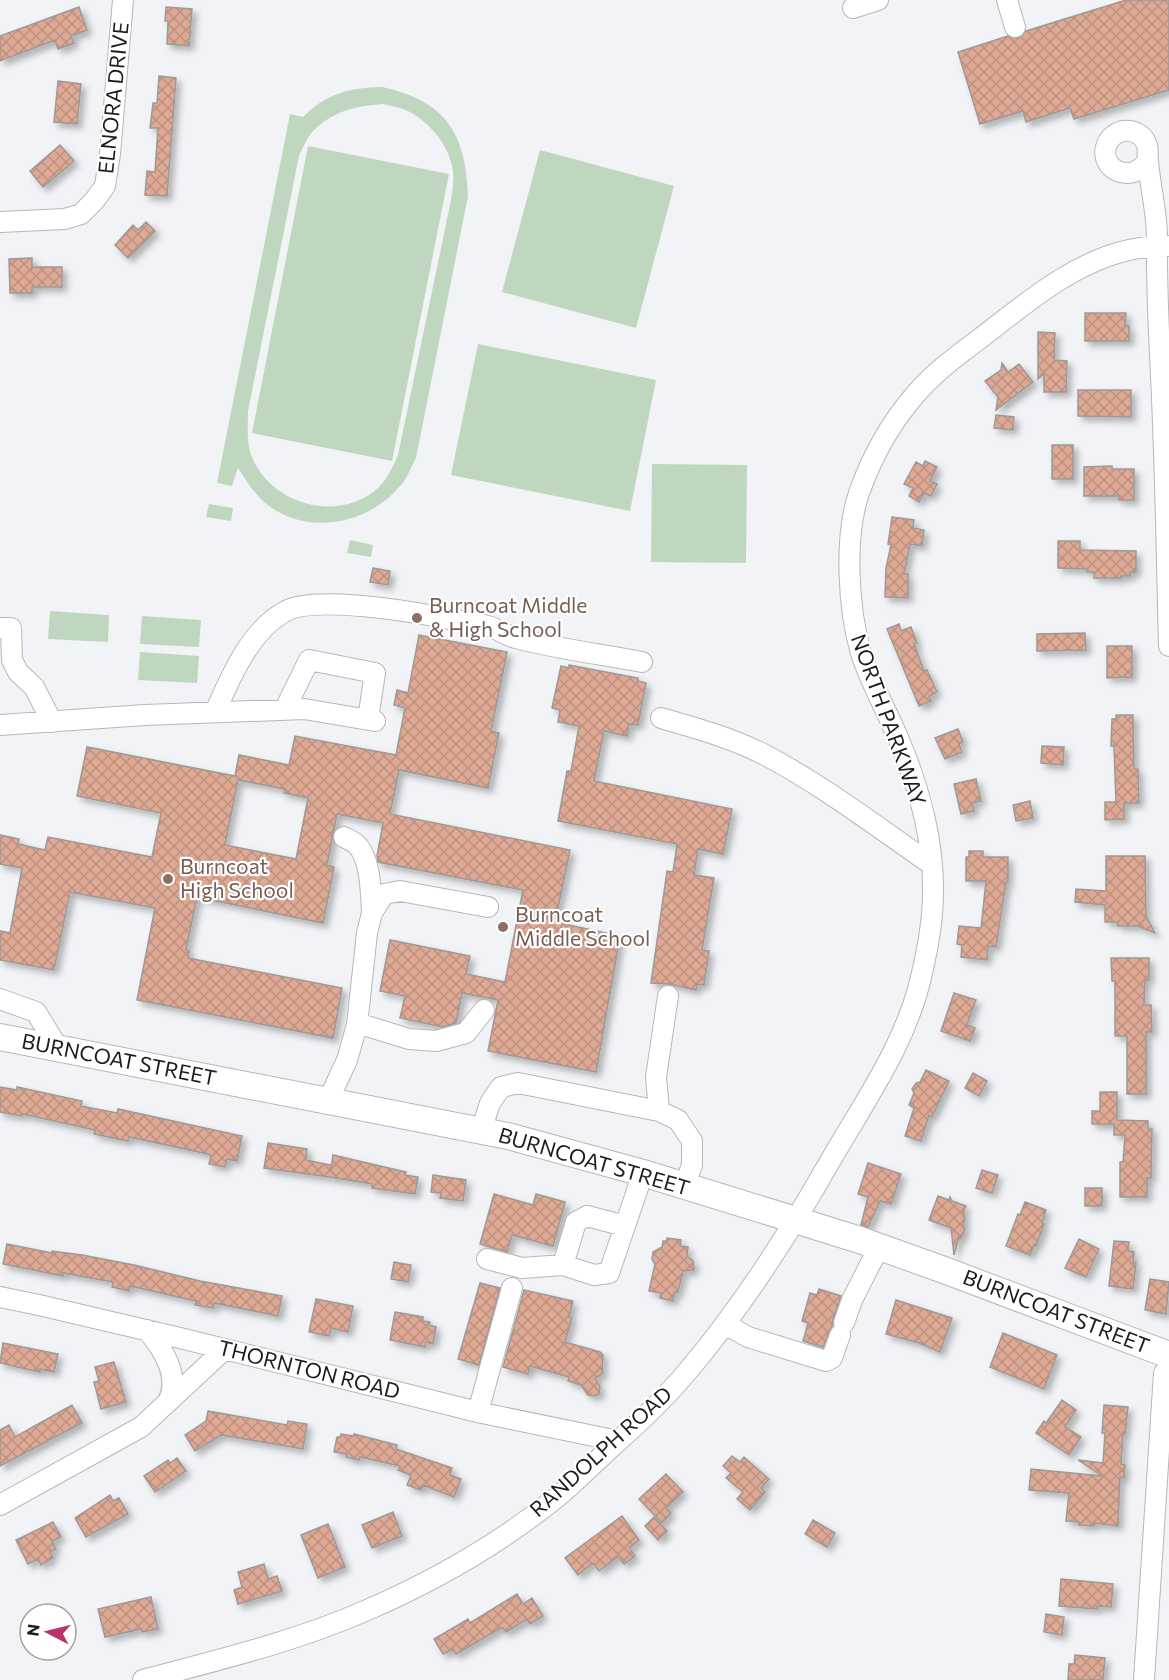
<svg xmlns="http://www.w3.org/2000/svg" width="1169" height="1680" font-family="Commissioner,sans-serif">
	<defs>
		<pattern id="building-cross-hatch" width="8" height="8" patternUnits="userSpaceOnUse" patternTransform="scale(1.5)"><rect width="8" height="8" fill="#dea994"/><path d="M0 0l8 8M0 8l8-8" fill="none" stroke="#be917f"/></pattern>
		<filter id="shadow"><feDropShadow dx="4.5" dy="4.5" stdDeviation="3" flood-color="#0004"/></filter>
	</defs>
	<rect width="100%" height="100%" fill="#f2f3f6"/>
	<!-- pitch -->
	<path fill="#bfd7be" fill-rule="evenodd" d="M382 87C445 101 466 132 468 196L416 458C411 467 407 479 400 486 367 526 303 537 263 501 253 492 245 479 238 468L232 486 217 483 290 114 303 117C327 93 349 88 382 87ZM383 104C392 106 402 108 410 112 428 122 446 142 451 162 455 174 453 188 451 200L398 455C393 466 388 478 379 487 340 524 271 505 252 457 246 443 248 426 248 411L299 156C303 148 307 137 313 131 333 111 356 106 383 104Z
		M308 146 449 174 392 461 252 433Z
		M540 150 674 186 636 328 502 292Z
		M478 344 656 380 630 511 451 475Z
		M652 464 747 465 746 563 651 562Z
		M209 504 233 508 231 521 206 517Z
		M350 540 373 545 371 557 347 553Z
		M50 611 109 615 108 642 48 639Z
		M142 616 201 620 199 647 140 644Z
		M140 652 199 656 197 683 138 680Z"/>
	<!-- building -->
	<path fill="url(#building-cross-hatch)" stroke="#9d9998" stroke-width="1.5" fill-rule="evenodd" filter="url(#shadow)" d="M1126 0H1169V90L1074 119 1070 108 1026 122 1023 111 980 124 958 52 1008 36 1019 38 1026 31Z
		M79 7 87 30 71 36 74 43 58 49 55 40 0 61V36Z
		M166 7 192 9 189 46 167 44 168 21H165Z
		M159 76 176 78 167 196 145 195 147 171 155 172 158 128H150L153 103H157Z
		M58 81 81 84 77 124 54 122Z
		M60 145 74 161 43 187 30 171Z
		M146 222 155 231 128 258 115 245 133 225 138 230Z
		M32 258V267H62V287H32V293H10L9 259Z
		M1085 313H1126L1125 326H1129V341H1085Z
		M1038 332 1055 333 1054 360 1067 361 1066 392H1044V374L1038 379Z
		M1002 363 1008 372 1019 364 1033 382 996 410 998 397 985 381 1001 370Z
		M1078 390H1131V417L1078 416Z
		M996 415 1014 417 1013 430 994 428Z
		M1052 445H1073V479H1052Z
		M925 461 937 467 930 481 937 484 931 496 924 493 919 502 909 496 913 488 904 484 916 462 923 466Z
		M1112 466V469H1134V500H1119V496H1084V467Z
		M892 517 914 520 913 528 924 530 922 546 910 544 904 574H908V598L885 597 886 568 891 545 888 544Z
		M1058 541H1080V550L1136 551V572H1130V576H1121V578H1094V572H1087L1088 569 1058 568Z
		M373 568 390 571 388 585 370 582Z
		M899 624 901 631 911 627 917 643 914 644 924 671 927 670 937 692 929 696 931 701 919 706 887 629Z
		M1085 633 1086 650 1037 651V634Z
		M419 635 507 652 491 731 499 733 488 788 399 770 390 814 570 850 555 922 620 936 596 1072 488 1051 498 1000 462 993 456 1023 443 1027 400 1018 405 996 380 991 390 940 470 956 466 974 505 982 523 890 378 862 377 856 383 823 337 814 327 865 334 867 323 923 197 897 186 950 189 951 188 958 342 988 333 1038 137 1000 155 908 70 892 54 970 0 960V931L10 933 22 868 0 864V835L19 839 18 844 45 850 48 837 152 857 161 813 77 796 87 747 235 776 239 755 289 765 295 736 396 755 405 708 394 705 397 690 408 693ZM238 780 285 789 284 793 308 798 296 859 225 845Z
		M1107 646H1132V677L1107 678Z
		M569 665 638 678V681L646 683 638 725 629 724 627 736 604 731 594 781 732 809 723 854 698 849 694 875 714 878 702 950 709 951 704 985 697 984 696 990 670 984 651 983 667 871 673 872 677 844 558 821 567 771H571L579 726 558 722 560 710 552 708 561 666 569 668Z
		M1116 715H1133L1134 769H1138L1139 803H1124V819L1105 820V802H1116L1114 746H1111L1112 719H1116Z
		M958 729 963 742 959 744 962 752 945 759 935 738Z
		M1042 746 1064 747 1063 765 1041 763Z
		M976 779 981 801 972 803 974 811 961 814 954 784Z
		M1030 801 1033 818 1016 821 1013 805Z
		M969 851H983V857H1008V882H1006L996 947 988 946 987 960 961 957 962 945 957 944 959 926 981 928 986 881H966V857H969Z
		M1106 856H1145L1146 916 1155 933 1138 926H1118V922H1105V905L1075 902 1076 889 1106 891Z
		M1111 958H1149V980H1145L1144 1005H1151L1152 1032H1146V1094H1127V1036H1115V981H1112Z
		M954 993 976 1000 967 1025 975 1028 970 1041 941 1031Z
		M926 1070 949 1081 932 1117 929 1115 921 1141 905 1136 914 1108 909 1105 914 1093 912 1089 916 1083 920 1082Z
		M973 1073 987 1081 979 1096 965 1088Z
		M0 1087 17 1090V1087L82 1101 81 1106 117 1113 118 1109 242 1136 237 1161 227 1159 225 1167 209 1164 211 1156 208 1154 129 1137 128 1141 94 1134 95 1130 23 1114 22 1116 0 1112Z
		M1100 1092H1117V1120L1148 1121V1129H1152L1151 1178H1147V1197H1120V1162H1123L1125 1135H1114V1124H1092V1111H1100Z
		M268 1143 307 1149 306 1160 331 1165V1169L333 1155 406 1172 405 1175 418 1177 415 1194 372 1188V1184L330 1177 264 1168Z
		M868 1163 901 1174 891 1204 880 1201 868 1227 861 1225 868 1197 858 1194Z
		M982 1170 998 1175 992 1193 976 1188Z
		M433 1175 466 1180 463 1201 440 1198 441 1193 431 1192Z
		M1085 1188H1102V1206H1085Z
		M494 1194 533 1205 536 1194 565 1202 553 1246 512 1235 507 1252 480 1244Z
		M938 1196 949 1200 950 1197 952 1201 966 1206 963 1212 965 1218 963 1225 965 1229 961 1238 959 1237 954 1255 951 1228 929 1220Z
		M1025 1202 1046 1210 1042 1223 1044 1224 1036 1246 1034 1245 1030 1255 1006 1246 1018 1214 1020 1215Z
		M667 1238 681 1240 680 1246 688 1247 687 1256 693 1261 694 1270 683 1271 678 1292H675L673 1301 660 1298 661 1293 649 1291 655 1264 652 1259 653 1252 662 1247 663 1241H667Z
		M1079 1239 1099 1249 1086 1277 1065 1268Z
		M1114 1241 1129 1242 1128 1251 1134 1252 1133 1263H1136L1133 1289 1109 1286Z
		M7 1244 52 1253V1251L82 1255 134 1265 200 1281 282 1296 278 1316 214 1303 213 1308 195 1305 196 1301 130 1286 129 1291 112 1287 113 1282 63 1273V1276L3 1264Z
		M394 1262 411 1265 408 1282 391 1279Z
		M1150 1279 1169 1282 1166 1314 1145 1310Z
		M480 1283 500 1288 479 1365 458 1359Z
		M819 1289 841 1296 833 1319 832 1326 823 1347 803 1341 808 1323 802 1321 810 1293 817 1295Z
		M524 1290 573 1301 569 1317 572 1318 565 1342 600 1352 603 1355 602 1374 595 1378 600 1387 599 1394 594 1396 588 1395 581 1385 568 1381 569 1377 530 1366 528 1374 503 1367Z
		M316 1299 353 1306 348 1332 331 1328 329 1336 309 1332Z
		M896 1300 952 1318 940 1352 919 1343 886 1334Z
		M395 1312 423 1317V1321L430 1322 429 1325 436 1327 433 1344 426 1342 425 1347 390 1340Z
		M1003 1333 1057 1355 1044 1389 990 1367Z
		M3 1343 58 1354 54 1372 40 1369V1372L0 1363Z
		M114 1362 126 1402 101 1409 94 1382 99 1381 95 1367Z
		M1062 1400 1076 1410 1065 1427 1081 1437 1069 1455 1036 1433 1044 1421 1046 1423Z
		M72 1405 82 1423 0 1466V1430L9 1425 15 1437Z
		M1104 1405 1128 1407 1125 1434H1123L1121 1464 1125 1465 1124 1478 1120 1477 1118 1526 1094 1523V1526L1079 1525V1522L1066 1521 1069 1493 1029 1490 1031 1469 1102 1476 1078 1460 1103 1463 1105 1433H1102Z
		M208 1411 287 1425 288 1421 307 1424 303 1449 221 1435 195 1451 185 1435 206 1421Z
		M341 1434 353 1436 354 1434 397 1445 396 1449 452 1468 450 1475 461 1479 454 1497 423 1485 421 1490 407 1485 411 1475 398 1470 400 1466 360 1457 359 1460 346 1457V1454L334 1452 337 1437H340Z
		M732 1456 740 1462 744 1457 769 1479 761 1488 765 1492 750 1510 737 1499 743 1492 726 1478 731 1473 723 1466Z
		M177 1458 186 1471 155 1492 144 1476 168 1460 170 1463Z
		M666 1474 683 1492 666 1508 671 1513 662 1523 639 1499Z
		M110 1495 113 1501 119 1498 128 1514 86 1537 75 1518Z
		M393 1512 402 1536 372 1548 362 1525Z
		M622 1516 639 1540 629 1548 635 1556 624 1564 618 1557 599 1571 593 1563 578 1575 565 1558Z
		M654 1517 667 1531 658 1540 645 1526Z
		M813 1520 835 1533 827 1547 805 1534Z
		M53 1522 61 1537 52 1541 56 1549 50 1552 53 1558 41 1565 38 1559 28 1564 16 1540Z
		M328 1524 345 1567 318 1578 301 1535Z
		M264 1564 268 1579 277 1576 282 1591 238 1604 234 1590 242 1587 238 1572Z
		M1061 1579 1113 1584 1111 1607 1097 1606V1609L1059 1606Z
		M517 1594 523 1604 532 1598 543 1616 530 1624 527 1619 506 1632 503 1628 499 1629 456 1654 453 1649 443 1654 434 1639 468 1619 470 1623Z
		M151 1597 158 1629 142 1632 141 1629 105 1637 98 1609Z
		M1046 1614 1064 1617 1062 1635 1044 1632Z
		M1075 1655 1105 1658 1103 1680H1068L1069 1664H1074Z"/>
	<g fill="none" stroke-linecap="round" stroke-linejoin="round">
		<defs>
			<path id="minor" d="M1007 0 1015 27
				M853 8 878 0
				M1148 160C1132 186 1097 169 1107 144 1110 137 1117 132 1124 131 1134 130 1143 135 1146 143 1149 148 1147 156 1148 161 1150 186 1157 212 1157 238 1156 300 1161 362 1163 424 1166 498 1167 572 1169 646
				M0 222 65 219 81 214 94 201 105 186 110 154 123 0
				M0 628H11L12 660 18 672 34 687 52 722
				M285 709 309 660 375 673 368 719
				M215 712C231 677 249 632 284 612 314 594 419 613 455 620 467 622 480 623 491 627 499 630 507 636 516 638 557 649 600 654 642 662
				M661 718C696 728 732 738 765 755 824 786 877 827 931 864
				M0 725 145 715 304 709 375 721
				M344 837C347 839 353 841 356 844 371 858 371 894 372 913
				M0 999 36 1012 58 1048
				M357 1023 409 1039 436 1041 466 1033 484 1010
				M328 1101 347 1060 357 1025 367 933 372 913 384 894 400 891 488 907
				M659 1111 656 1077 668 996
				M481 1131 490 1103 501 1087 518 1083 659 1111 678 1120 692 1141V1165L684 1187
				M487 1259 522 1268 563 1265 594 1275 609 1273 643 1173
				M563 1265 576 1222 587 1216 625 1226
				M0 1297 39 1305 184 1339 482 1413 618 1441
				M844 1323 852 1300 879 1247
				M725 1324 748 1337 826 1361 832 1358 840 1335
				M147 1330C163 1349 181 1376 168 1402
				M478 1412 512 1288
				M0 1505 141 1427 225 1349
				M143 1680C218 1660 294 1642 365 1611 432 1582 499 1544 556 1498 577 1481 596 1461 616 1443 641 1421 665 1398 687 1372 742 1307 787 1237 829 1163 864 1102 907 1043 922 973 928 947 933 920 933 893 934 844 920 790 901 745 889 714 871 685 861 653 848 608 844 537 859 493 871 459 890 424 914 396 933 373 958 355 982 337 1026 303 1074 262 1129 250 1142 247 1156 246 1169 246
				M1144 1680 1164 1373 1169 1368"/>
			<path id="major" d="M0 1037 508 1136 643 1173 860 1240 944 1270 1169 1355"/>
		</defs>
		<!-- minor casing -->
		<use href="#minor" stroke="#b7b7bb" stroke-width="22"/>
		<!-- major casing -->
		<use href="#major" stroke="#b7b7bb" stroke-width="28"/>
		<!-- minor -->
		<use href="#minor" stroke="#fff" stroke-width="20"/>
		<!-- major -->
		<use href="#major" stroke="#fff" stroke-width="26"/>
	</g>
	<!-- markers -->
	<g fill="#8d6e63" stroke="#fff" stroke-width="2">
		<circle cx="417" cy="618" r="6"/>
		<circle cx="168" cy="879" r="6"/>
		<circle cx="503" cy="927" r="6"/>
	</g>
	<g text-anchor="middle" stroke-width="4.5" stroke-linejoin="round" paint-order="stroke">
		<!-- street labels -->
		<g font-size="21" fill="#1c1c1d" stroke="#fff">
			<text transform="translate(114 98) rotate(-84)" y="7">ELNORA DRIVE</text>
			<text transform="translate(888 720) rotate(70)" y="7">NORTH PARKWAY</text>
			<text transform="translate(119 1060) rotate(11)" y="7">BURNCOAT STREET</text>
			<text transform="translate(594 1162) rotate(16)" y="7">BURNCOAT STREET</text>
			<text transform="translate(1056 1312) rotate(21)" y="7">BURNCOAT STREET</text>
			<text transform="translate(309 1370) rotate(14)" y="7">THORNTON ROAD</text>
			<text transform="translate(601 1452) rotate(-42)" y="7">RANDOLPH ROAD</text>
		</g>
		<!-- education labels -->
		<g font-size="21" fill="#785e54" stroke="#fff" text-anchor="start">
			<text x="429" y="613">Burncoat Middle<tspan x="429" dy="24">&amp; High School</tspan></text>
			<text x="180" y="874">Burncoat<tspan x="180" dy="24">High School</tspan></text>
			<text x="515" y="922">Burncoat<tspan x="515" dy="24">Middle School</tspan></text>
		</g>
	</g>
	<!-- north arrow -->
	<g transform="translate(48 1632) rotate(277)"><circle r="28" fill="#ffffff" stroke="#a4a4a5" stroke-width="1.5"/>
	<path d="M0-4.5L10 22L0 15L-10 22Z" fill="#bb316c"/>
	<text y="-9" font-size="16" font-weight="bold" text-anchor="middle" fill="#1c1c1d">N</text>
	</g>
</svg>
